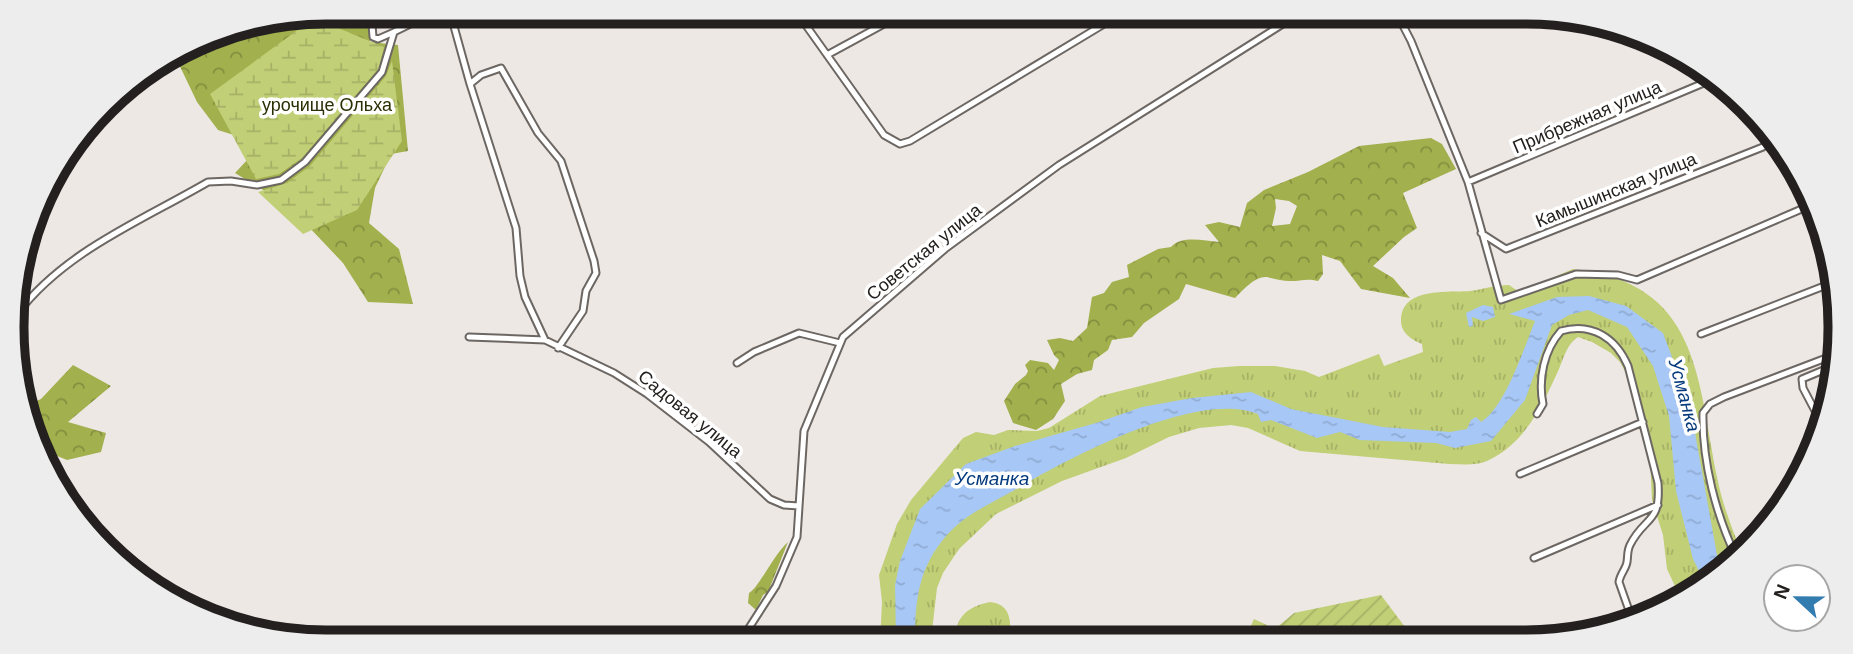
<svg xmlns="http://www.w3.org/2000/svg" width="1853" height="654" font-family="Arial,sans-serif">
	<defs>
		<pattern id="grass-tufts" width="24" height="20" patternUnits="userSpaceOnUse" patternTransform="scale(1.75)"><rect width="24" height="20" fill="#c1cf76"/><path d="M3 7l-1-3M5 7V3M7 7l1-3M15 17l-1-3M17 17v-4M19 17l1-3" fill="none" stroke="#a6b166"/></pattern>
		<pattern id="forest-crowns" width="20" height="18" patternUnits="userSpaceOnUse" patternTransform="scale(1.75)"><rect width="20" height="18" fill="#a2b04d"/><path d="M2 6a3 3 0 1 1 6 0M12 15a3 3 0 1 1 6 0" fill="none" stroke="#848f3f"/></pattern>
		<pattern id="wetland-marsh" width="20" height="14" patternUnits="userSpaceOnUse" patternTransform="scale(1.75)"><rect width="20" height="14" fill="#c1cf76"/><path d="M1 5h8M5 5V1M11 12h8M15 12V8" fill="none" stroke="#a6b166"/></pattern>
		<pattern id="garden-furrows" width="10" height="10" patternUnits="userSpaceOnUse" patternTransform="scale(1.75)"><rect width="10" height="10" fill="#c1cf76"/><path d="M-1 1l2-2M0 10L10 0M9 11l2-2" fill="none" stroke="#a6b166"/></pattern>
		<pattern id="water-ripples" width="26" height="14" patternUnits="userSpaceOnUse" patternTransform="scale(1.75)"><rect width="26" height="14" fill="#a7c7f6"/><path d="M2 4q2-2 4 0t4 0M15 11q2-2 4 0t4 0" fill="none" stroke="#8fabd2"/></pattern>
	</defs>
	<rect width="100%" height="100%" fill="#eee8e4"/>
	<!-- grass -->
	<path fill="url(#grass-tufts)" d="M1573 269C1699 283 1697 376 1717 477 1722 503 1732 529 1742 553L1734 563 1681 599 1667 569 1663 535 1652 500 1650 458 1628 377 1620 362 1611 353 1592 342 1578 337C1567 344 1564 357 1559 369 1543 404 1525 444 1487 461 1475 466 1462 464 1449 464L1300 451 1248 428 1231 425 1199 428 1169 437 1126 458 1062 481 996 514 959 549 943 573 937 588 931 640 880 641 882 602 879 575 897 524 911 500 963 438 976 432 994 435 1008 430 1037 431 1049 428 1100 396 1213 368 1239 366H1275L1305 371 1319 377 1379 354 1384 366 1423 352 1422 344C1412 340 1401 333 1401 321 1401 286 1449 293 1470 291 1484 289 1496 285 1509 285L1519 292Z
		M990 602C1011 604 1012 622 1009 640H955C956 616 967 607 990 602Z"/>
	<!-- forest -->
	<path fill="url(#forest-crowns)" fill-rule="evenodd" d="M327 12H369L370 42 398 45 408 151 391 154 375 188 369 223 399 249 413 304 368 302 343 263 288 205 235 173 262 144 218 130 197 102 175 56 207 36Z
		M1431 138 1442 144 1456 169 1403 193 1417 228 1404 237 1373 266 1393 278 1410 298 1361 289 1340 261 1322 255 1323 274 1318 281C1307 278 1301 281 1290 281 1282 281 1275 279 1267 277 1255 276 1243 290 1235 298L1186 284 1179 299 1144 323 1132 337 1112 340 1108 350 1094 360 1092 370 1077 374 1061 384 1065 401 1053 419 1036 430 1013 423 1004 401 1015 384 1026 375 1028 371 1025 365 1030 360 1048 363 1054 370 1059 360 1054 355 1047 340 1060 338 1073 341 1087 328 1092 297 1104 293 1112 282 1129 277 1127 265 1158 249 1171 247C1182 235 1204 241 1219 242L1205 225 1219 222 1240 227 1247 203 1264 190 1308 172 1359 146ZM1275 199 1289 201 1297 206 1290 224 1272 226 1276 208Z
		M73 365 111 386 68 422 106 433 101 452 67 460 45 451 43 452 23 407 41 399Z
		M788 542 768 592 763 595 756 610 748 603 749 593C758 589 774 554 788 542Z"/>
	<!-- wetland -->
	<path fill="url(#wetland-marsh)" d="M314 18 384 47 379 68 302 158 279 174 256 179 210 94Z
		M392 61 402 141 357 210 303 234 258 192 287 183 310 166 386 76Z"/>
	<!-- garden -->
	<path fill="url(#garden-furrows)" d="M1381 595 1414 639 1142 640 1158 632 1246 637 1254 619 1275 629 1294 613Z"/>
	<!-- water -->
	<path fill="url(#water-ripples)" d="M1589 296 1626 306 1663 333 1690 405 1717 555 1723 571 1705 583 1693 559 1676 491 1669 416 1653 366 1627 327 1588 310 1569 315 1552 325 1525 400 1491 441 1455 448 1436 443 1360 440 1340 432 1317 438 1271 420 1261 422 1258 414C1196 389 1065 460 1011 492 986 506 960 517 942 541 918 571 915 603 915 640H896L895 585 900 561 920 509 966 464 1015 446 1096 423 1142 407 1192 398 1251 392 1291 409 1383 427 1450 432 1467 429 1471 420 1476 417 1481 422C1505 408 1524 348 1535 321L1509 314 1557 297Z
		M1483 305 1493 307 1495 317 1483 321 1472 317 1473 326 1469 327 1466 313Z"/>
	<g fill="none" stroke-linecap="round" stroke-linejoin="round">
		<defs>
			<path id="street" d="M371 12 373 37 378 39 394 32
				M450 12 470 84 481 75 501 68 538 133 561 161 594 261 596 273 586 291 583 311 558 348
				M791 12 793 18 805 24 884 135 900 144 910 141 1124 12
				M1396 12 1411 41 1468 182 1501 300 1576 274 1618 275 1637 280 1811 205
				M827 55 906 12
				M470 84 516 228 520 276 525 297 545 340
				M1468 182 1718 77
				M1481 233 1506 249 1763 147
				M17 314C65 251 141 221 208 182L231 181 257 185 281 180 305 162 382 72 394 32 435 12
				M1701 334 1837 281
				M469 337 545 340 614 373 647 394 709 442 770 499 784 505 799 506
				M737 363 754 352 799 333 840 343
				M1537 414 1543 404C1538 379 1544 350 1561 331 1592 322 1616 338 1628 366L1658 483C1661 525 1645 515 1630 545 1627 551 1628 556 1627 562 1626 569 1620 574 1619 582L1632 619
				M1823 426 1803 388 1802 379 1833 366
				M1520 474 1643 422
				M1534 558 1658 505
				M1737 559C1716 515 1702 462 1703 413L1710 404 1724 397 1834 355
				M734 641 747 631 776 586 797 537 804 431 843 337 945 249 1059 165 1302 12"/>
		</defs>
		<!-- street casing -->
		<use href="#street" stroke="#6c6763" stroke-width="9"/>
		<!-- street -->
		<use href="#street" stroke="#fff" stroke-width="5"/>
	</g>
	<g text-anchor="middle" stroke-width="7" stroke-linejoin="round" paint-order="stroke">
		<!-- park labels -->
		<g font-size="18" fill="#2a2f04" stroke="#fff">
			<text x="327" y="111">урочище Ольха</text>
		</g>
		<!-- street labels -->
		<g font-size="18" fill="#23201f" stroke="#fff">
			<text transform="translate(1587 117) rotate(-23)" y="6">Прибрежная улица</text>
			<text transform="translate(1616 190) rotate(-22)" y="6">Камышинская улица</text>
			<text transform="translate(924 252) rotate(-39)" y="6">Советская улица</text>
			<text transform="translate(690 414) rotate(39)" y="6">Садовая улица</text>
		</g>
		<!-- water labels -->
		<g font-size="19" font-style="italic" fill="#053a7d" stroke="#fff">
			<text transform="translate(1685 395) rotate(75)" y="7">Усманка</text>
			<text x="992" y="485">Усманка</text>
		</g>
	</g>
	<!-- crop -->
	<path d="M0 0H1853V654H0ZM326 24H1526A302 302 0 0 1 1828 326V328A302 302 0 0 1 1526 630H326A302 302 0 0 1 24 328V326A302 302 0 0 1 326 24Z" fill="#ededed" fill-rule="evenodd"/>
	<path fill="none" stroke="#23201f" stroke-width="9" d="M326 24H1526A302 302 0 0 1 1828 326V328A302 302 0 0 1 1526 630H326A302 302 0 0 1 24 328V326A302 302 0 0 1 326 24Z"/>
	<!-- north arrow -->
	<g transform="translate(1797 598) rotate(292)"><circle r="33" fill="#ffffff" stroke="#a7a6a5" stroke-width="2"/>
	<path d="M0-5L12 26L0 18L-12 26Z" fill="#337cb0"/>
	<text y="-10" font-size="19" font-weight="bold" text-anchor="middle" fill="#23201f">N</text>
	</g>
</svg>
